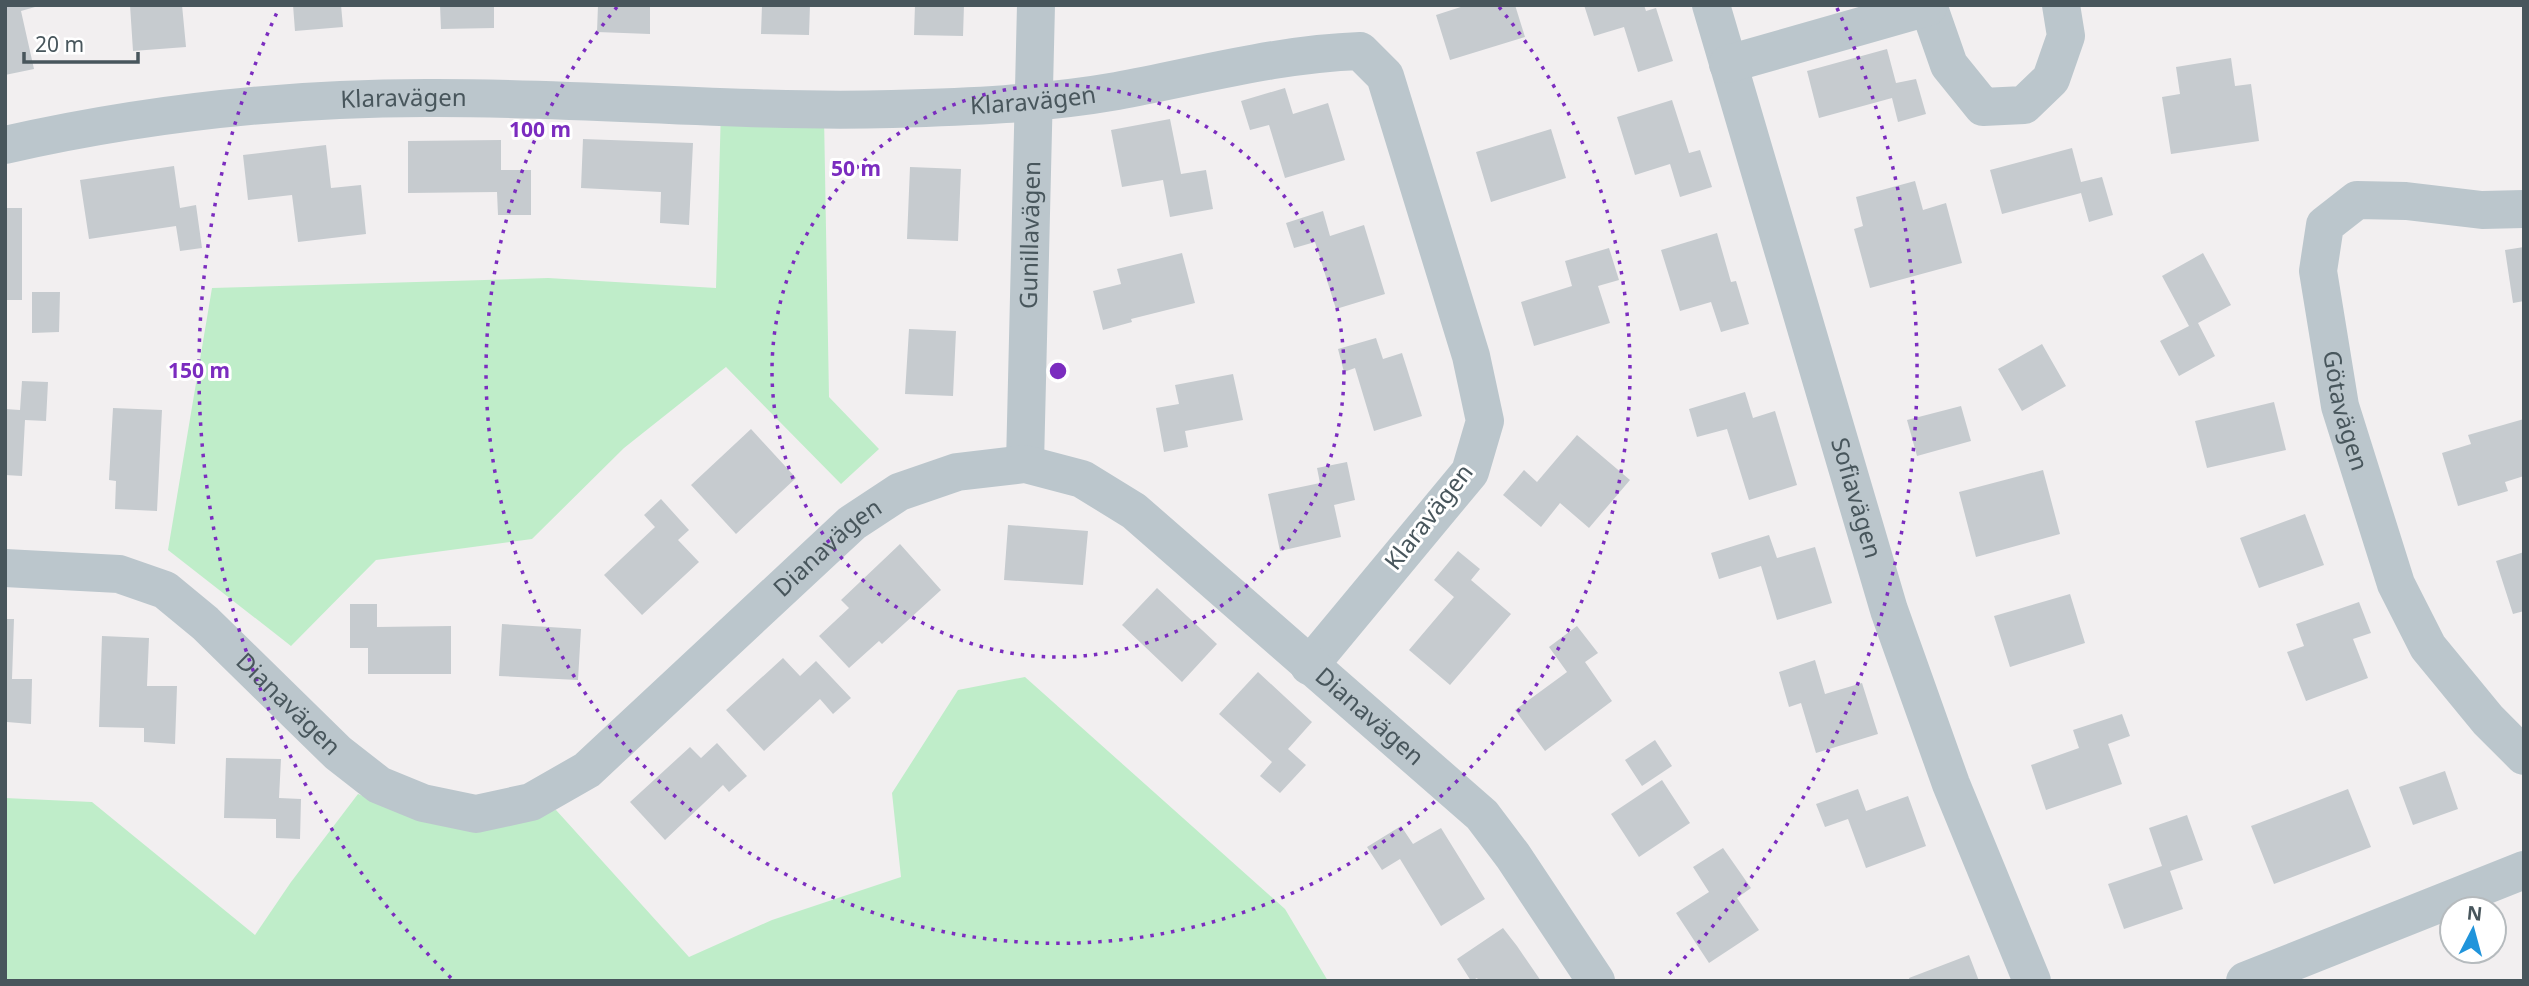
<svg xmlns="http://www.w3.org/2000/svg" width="2529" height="986" font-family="'Noto Sans',sans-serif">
	<rect width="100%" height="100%" fill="#f2eff0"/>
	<!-- green -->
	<path fill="#bfedc9" d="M721 109 824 116 829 397 879 449 841 484 726 367 624 448 532 539 376 560 291 646 168 550 212 288 548 278 716 288Z
		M1025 677 1285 909 1328 981H5V798L92 802 255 935 291 882 358 794 433 824 556 810 689 957 772 920 901 877 892 793 958 690Z"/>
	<!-- building -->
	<path fill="#c6cbcf" d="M5 5H42L21 11 34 69 5 75Z
		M130 5H182L186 47 133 51Z
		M293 5H341L343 27 295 31Z
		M440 5H494V28L441 29Z
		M598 5H650V34L597 32Z
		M762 5H810L809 35 761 34Z
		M915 5H964L963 36 914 35Z
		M1467 5H1515L1525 37 1450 60 1436 15Z
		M1584 5H1644L1646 11 1656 8 1673 61 1638 72 1624 27 1594 36Z
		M1887 49 1896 83 1916 79 1926 114 1898 122 1892 98 1819 118 1807 71Z
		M2231 58 2235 86 2251 84 2259 141 2171 154 2162 97 2180 94 2176 67Z
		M1285 88 1293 114 1328 103 1345 160 1285 178 1269 125 1250 130 1241 101Z
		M1672 100 1689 153 1700 150 1712 187 1680 197 1670 164 1635 175 1617 117Z
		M1170 119 1181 174 1206 170 1213 209 1170 217 1163 180 1122 187 1111 130Z
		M1551 129 1566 178 1491 202 1476 152Z
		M583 139 693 143 689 225 660 223 661 192 581 188Z
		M501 140V170H531V215H498L497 192 408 193V141Z
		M326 145 331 188 361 185 366 234 298 242 292 195 248 200 243 155Z
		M2072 148 2081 182 2102 177 2113 215 2089 222 2081 193 2002 214 1990 170Z
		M174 166 180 208 196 205 202 248 180 251 176 226 89 239 80 180Z
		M910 167 961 169 958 241 907 239Z
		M1915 181 1923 210 1946 203 1962 263 1870 288 1854 229 1863 226 1856 197Z
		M5 208H22V300H5Z
		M1323 211 1330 236 1364 225 1385 294 1336 309 1315 242 1294 248 1286 223Z
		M1717 233 1731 282 1736 281 1749 324 1721 332 1711 302 1680 311 1661 250Z
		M2524 247V301L2513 303 2505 250Z
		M1609 248 1619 280 1598 286 1610 323 1534 346 1521 302 1572 286 1565 261Z
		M1182 253 1195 303 1131 319 1132 322 1103 330 1093 291 1121 284 1117 269Z
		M2203 253 2231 305 2198 323 2215 356 2179 376 2160 341 2189 326 2162 276Z
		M32 292H60L59 332 32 333Z
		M909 329 956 331 953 396 905 394Z
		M1376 338 1383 359 1402 353 1422 416 1374 431 1355 368 1344 372 1338 349Z
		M2042 344 2066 386 2022 411 1998 369Z
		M1233 374 1243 420 1185 431 1188 447 1164 452 1156 408 1179 404 1175 385Z
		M22 381 48 382 46 421 25 420 22 476 5 475V409L20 410Z
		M1745 392 1753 418 1775 411 1797 485 1749 500 1727 429 1697 437 1689 409Z
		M2274 402 2286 450 2207 468 2195 421Z
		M1961 406 1971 441 1917 456 1907 420Z
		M113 408 162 410 157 511 115 509 116 481 109 480Z
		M2524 419V476L2505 482 2508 491 2458 506 2442 453 2471 444 2468 435Z
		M751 429 796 478 736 534 691 485Z
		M1577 435 1630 480 1589 528 1560 503 1541 527 1503 495 1524 470 1537 482Z
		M1347 462 1355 500 1334 505 1341 537 1280 551 1268 494 1320 483 1317 468Z
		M2043 470 2060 534 1976 557 1959 492Z
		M661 499 689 530 678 540 699 562 642 615 604 575 655 527 644 515Z
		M2305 514 2324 565 2259 588 2240 538Z
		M1008 525 1088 531 1083 585 1004 580Z
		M1769 535 1777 558 1815 547 1832 603 1777 620 1761 566 1719 579 1711 553Z
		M900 544 941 590 882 644 879 641 849 668 819 636 849 608 841 600Z
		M1458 551 1480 569 1471 580 1511 614 1450 685 1409 650 1454 597 1434 580Z
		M2524 552V611L2513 614 2496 561Z
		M1157 588 1217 644 1182 682 1122 625Z
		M2070 594 2085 643 2010 667 1994 616Z
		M2359 602 2371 633 2353 639 2368 678 2306 701 2287 652 2304 646 2296 624Z
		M350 604H377V627L451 626V674H368V648H350Z
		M5 619H14L12 679H32L31 724 7 722Z
		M502 624 581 629 578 680 499 676Z
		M1577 626 1598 653 1585 662 1612 701 1545 751 1515 710 1567 672 1549 647Z
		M102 636 149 638 147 686H177L175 744 144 742V728L99 727Z
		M783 658 800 676 816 661 851 698 833 714 820 699 764 751 726 710Z
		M1815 660 1825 694 1862 683 1878 734 1816 753 1801 703 1789 707 1779 672Z
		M1258 672 1312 722 1288 749 1306 765 1280 793 1260 776 1272 762 1219 714Z
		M2122 714 2130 736 2108 744 2122 784 2046 810 2031 765 2079 748 2073 730Z
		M1655 740 1672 766 1642 786 1625 760Z
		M717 743 747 776 729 792 723 785 665 840 630 802 690 747 701 758Z
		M226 758 281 759 279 798 301 799 300 839 276 838V819L224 818Z
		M2445 771 2458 809 2413 825 2399 787Z
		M1662 780 1690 823 1639 857 1611 814Z
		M1858 789 1866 811 1908 796 1926 846 1866 868 1848 819 1825 827 1816 804Z
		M2348 789 2371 847 2274 884 2251 826Z
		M2187 815 2203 860 2170 871 2183 909 2124 929 2108 884 2162 866 2149 828Z
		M1401 826 1413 844 1441 828 1485 899 1441 926 1400 859 1382 870 1367 847Z
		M1723 848 1751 888 1737 898 1759 930 1709 963 1676 913 1709 892 1693 867Z
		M1503 928 1517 946 1541 981H1479L1477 978 1471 981 1457 959Z
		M1969 955 1979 981H1910L1909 978Z"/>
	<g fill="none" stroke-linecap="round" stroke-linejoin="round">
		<!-- minor -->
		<g stroke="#bbc6cc" stroke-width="38">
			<path id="s1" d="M1711 5 1889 610 1951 784 2032 981"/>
			<path d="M1928 5 1949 65 1983 107 2024 105 2051 79 2066 36 2061 5"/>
			<path d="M1728 64 1928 7"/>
			<path id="s2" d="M5 145C142 114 286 98 426 98 582 97 737 113 892 109 967 107 1043 104 1117 91 1199 76 1276 54 1360 51L1385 76 1471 356 1485 421 1470 472 1309 666"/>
			<path id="s3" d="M2524 209 2482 210 2406 201 2357 200 2325 225 2318 271 2340 406 2396 584 2428 647 2488 720 2524 756"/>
			<path id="s4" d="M1025 464 1036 5"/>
			<path id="s5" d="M5 568 119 574 165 590 205 623 338 753 379 785 423 803 476 814 531 802 587 770 852 523 899 492 957 472 1025 464 1082 479 1134 511 1482 815 1513 856 1596 981"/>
			<path d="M2245 981 2524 870"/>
		</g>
	</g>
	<!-- distance rings -->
	<g fill="none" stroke="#7b2cbf" stroke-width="3.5" stroke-dasharray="3.5 7">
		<circle cx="1058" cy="371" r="286"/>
		<path d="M1499 7A572 572 0 1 1 617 7"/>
		<path d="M451 978A859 859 0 0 1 279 8M1837 8A859 859 0 0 1 1665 978"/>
	</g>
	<g text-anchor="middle" stroke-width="6" stroke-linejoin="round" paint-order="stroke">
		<!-- street labels -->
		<g font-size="24" fill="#48565c" stroke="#fff">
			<text dy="8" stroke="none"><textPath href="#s2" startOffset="1032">Klaravägen</textPath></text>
			<text dy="8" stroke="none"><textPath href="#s2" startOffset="402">Klaravägen</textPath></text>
			<text dy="8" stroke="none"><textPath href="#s4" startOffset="229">Gunillavägen</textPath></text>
			<text dy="8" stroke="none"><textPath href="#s3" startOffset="397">Götavägen</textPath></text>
			<text dy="8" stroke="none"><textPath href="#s1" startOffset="514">Sofiavägen</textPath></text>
			<text transform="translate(1429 517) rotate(-52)" y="8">Klaravägen</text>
			<text dy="8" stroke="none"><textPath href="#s5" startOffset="1003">Dianavägen</textPath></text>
			<text dy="8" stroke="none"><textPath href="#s5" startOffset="331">Dianavägen</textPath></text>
			<text dy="8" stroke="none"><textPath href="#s5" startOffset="1656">Dianavägen</textPath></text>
		</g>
	</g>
	<circle cx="1058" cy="371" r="10" fill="#7b2cbf" stroke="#fff" stroke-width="3.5"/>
	<g font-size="21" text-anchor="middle" font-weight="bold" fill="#7b2cbf" stroke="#fff" stroke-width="6" stroke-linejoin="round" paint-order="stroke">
		<text x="540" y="137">100 m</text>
		<text x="856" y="176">50 m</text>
		<text x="199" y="378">150 m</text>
	</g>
	<!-- border -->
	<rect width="2529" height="986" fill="none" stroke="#48565c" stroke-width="14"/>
	<!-- north arrow -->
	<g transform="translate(2473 930) rotate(6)"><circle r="33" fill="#ffffff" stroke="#b6bbbe" stroke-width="2"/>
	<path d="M0-5L12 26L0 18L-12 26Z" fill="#2094db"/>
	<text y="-10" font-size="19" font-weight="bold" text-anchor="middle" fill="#48565c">N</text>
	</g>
	<!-- scale -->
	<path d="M24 52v10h114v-10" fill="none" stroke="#48565c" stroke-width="3.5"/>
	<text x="35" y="52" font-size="21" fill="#48565c" stroke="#ffffff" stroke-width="5" paint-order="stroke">20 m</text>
</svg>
